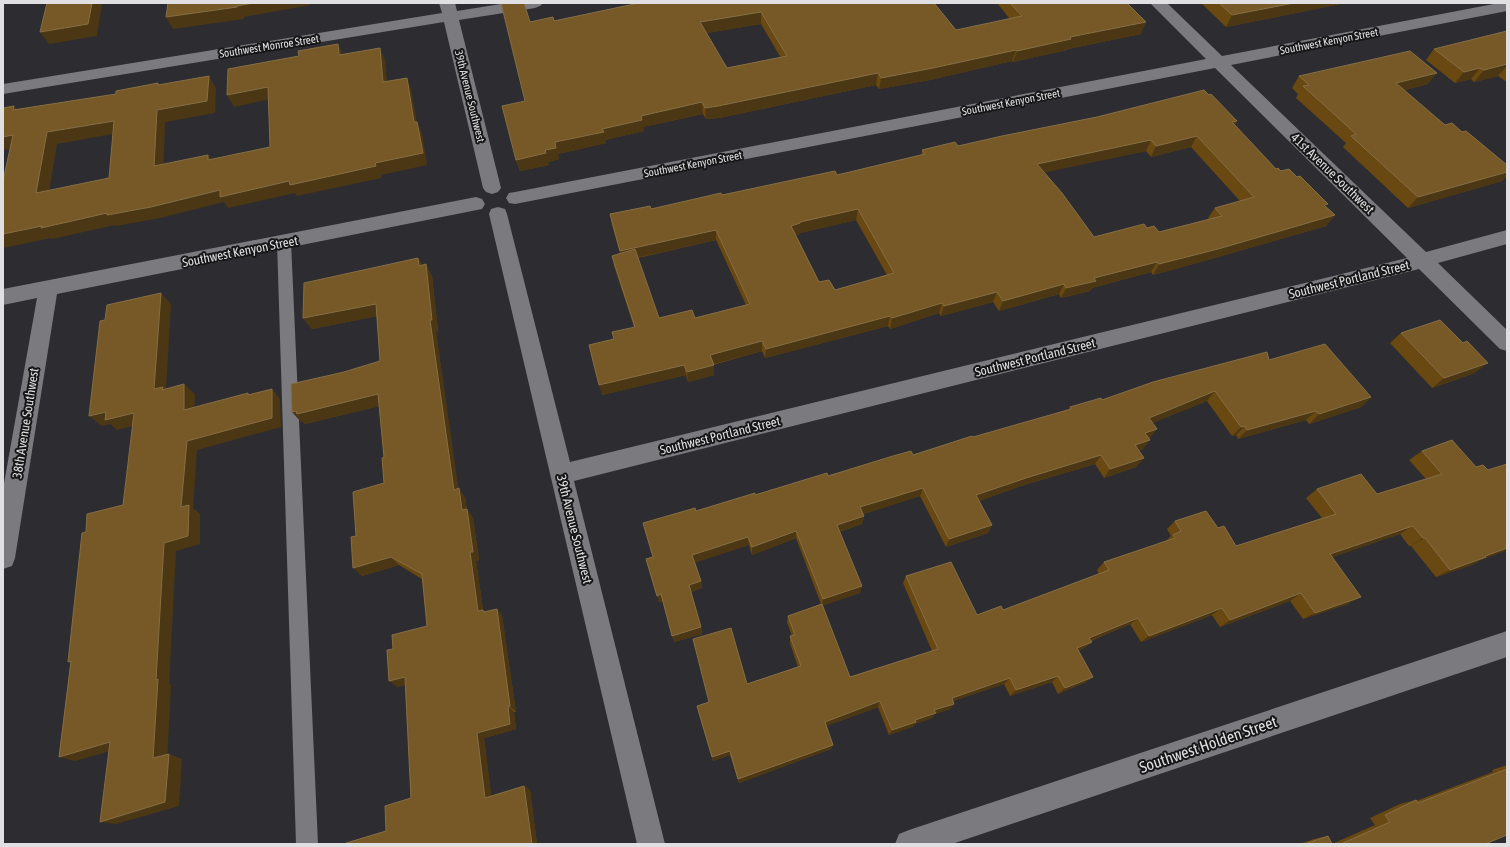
<svg xmlns="http://www.w3.org/2000/svg" width="1510" height="847" font-family="'Asap Condensed',sans-serif">
	<rect width="100%" height="100%" fill="#2d2d31"/>
	<g fill="none" stroke-linecap="round" stroke-linejoin="round">
		<!-- service -->
		<path fill="#7a7a7f" fill-rule="evenodd" d="M284 237 289 238 291 242 318 844H296L277 242 279 238Z"/>
		<!-- minor -->
		<path fill="#7a7a7f" fill-rule="evenodd" d="M439 3H455L457 11 507 3H543L540 6 535 8 459 20 501 188 498 192 492 194 486 192 483 188 444 22 3 94V84L442 13Z
			M1150 3H1167L1222 56 1499 3H1507V11L1231 65 1426 252 1507 230V244L1438 263 1507 330V351L1500 349 1419 269 574 481 665 844H637L489 214 491 209 498 207 505 209 507 214 570 462 1407 258 1215 68 515 204 509 203 506 198 509 193 515 192 1206 59Z
			M476 197 482 199 485 204 482 209 57 294 15 558 12 566 3 569V489L37 298 3 305V289Z"/>
		<!-- tertiary -->
		<path fill="#7a7a7f" fill-rule="evenodd" d="M1507 631V657L952 844H895L899 834 909 830Z"/>
	</g>
	<!-- wall -->
	<path fill="#694811" fill-rule="evenodd" d="M934 3 956 30 1010 19 997 3H1127L1141 34 1068 49 1067 50 1013 62 1012 61 930 80 879 89 876 85 719 118 706 119 703 114 643 127 644 131 605 140 606 143 558 154 559 159 548 162 549 165 520 171 516 160 525 101 530 22 554 21ZM761 24 781 58 727 68 706 33Z
		M1201 3H1345L1226 27Z
		M1507 31V82L1498 76 1474 82 1471 79 1455 83 1426 60 1434 49Z
		M1299 76 1428 84 1404 90 1502 181 1408 208 1343 147 1346 143 1296 98 1298 94 1292 88Z
		M1209 95 1237 121 1235 125 1276 169 1281 171 1325 206 1335 215 1326 226 1211 259 1153 275 1151 272 1092 288 1090 291 1061 298 1059 294 999 311 993 302 941 316 939 313 890 329 888 326 765 358 762 351 713 365 714 375 688 382 686 375 602 395 614 339 634 327 614 266 612 256 620 253 612 225 610 214 651 209 722 195 837 175 921 155 922 150 958 146ZM1191 147 1240 201 1215 208 1208 218 1209 219 1159 232 1147 228 1094 237 1044 172 1146 151 1151 157ZM856 220 887 275 835 290 819 282 796 235 800 234V233ZM716 240 746 305 695 318H659L638 258Z
		M418 258 422 265 432 276 438 331 436 332 458 488 465 498 467 510 473 518 479 560 476 561 483 610 485 612 497 609 502 616 516 712H514L516 729 484 738 491 796 524 786 530 790 537 844H343L386 831 411 798 405 685 397 687 393 649 427 626 422 579 399 565 362 576 356 536 384 483V457L379 406 305 424 303 421 301 422 344 372 380 361 377 316 312 329 303 318Z
		M1401 333 1475 373 1432 388 1390 343Z
		M1269 360 1371 397 1361 407 1309 424 1306 420 1238 439 1236 435 1232 436 1207 401 1152 423 1150 438 1149 439 1143 449 1138 451 1144 458 1136 467 1104 478 1095 464 1021 486 979 501 992 525 988 533 946 547 920 496 863 514 864 516 862 524 839 532 860 593 822 605 850 677 932 651 903 583 906 576 977 615 1003 610 1099 574 1097 570 1104 562 1166 541 1171 536 1167 529 1175 521 1218 528 1236 546 1322 518 1306 498 1317 489 1377 494 1426 479 1409 460 1422 451 1452 440 1507 550 1481 560 1472 565 1436 577 1411 546H1409L1400 534 1332 557 1348 604 1303 619 1290 601 1220 627 1212 615 1141 642 1130 624 1091 641 1092 642 1084 648 1078 651 1093 677 1086 682 1058 694 1052 682 1010 696 1004 684 953 701 954 704 950 709 935 714 932 718 915 724 912 727 889 735 878 707 826 726 833 745 831 749 739 783 730 755 713 761 698 711 708 702 747 684 798 667 790 643V636H792L787 622 788 616 821 604 796 538 752 555 749 545 695 562 701 581 702 588 691 592 701 627 702 634 674 642 663 601 659 602 646 559 653 557 696 511 828 476 913 455 1069 410 1070 407Z
		M1507 765V835L1485 844H1332L1375 825 1370 818 1400 804 1416 800V801L1493 772 1492 770Z
		M1328 836 1332 844H1299L1314 839Z"/>
	<!-- shaded-wall -->
	<path fill="#4c3714" d="M92 3H102L97 36 49 44 40 32Z
		M253 3H310V5L244 17V19L173 29 166 17Z
		M1294 3H1345L1226 27 1232 15Z
		M761 12V24L701 34 700 22Z
		M1146 22 1141 34 1068 49 1067 50 1013 62 1017 51 1070 37Z
		M338 44 343 55H339Z
		M380 48 385 60 388 93 383 82Z
		M1016 50 1012 61 930 80 879 89 881 78Z
		M1507 64V66L1498 76 1474 82 1484 70Z
		M1480 68 1471 79 1455 83 1464 72Z
		M878 73 876 85 719 118 706 119 705 108Z
		M1437 73 1428 84 1387 95 1396 83Z
		M209 76 216 88 215 113 165 122 163 177 154 166 157 110Z
		M407 78 411 89 419 134 414 122Z
		M268 87 275 98 234 107 227 95Z
		M702 102 703 114 643 127 644 131 605 140 606 143 558 154 559 159 548 162 549 165 520 171 516 160 555 142 602 129 641 116Z
		M14 106 24 117 13 110Z
		M114 121 123 132 57 144 47 204 36 193 47 132Z
		M1237 121 1231 132 1232 122Z
		M417 122 422 133 427 165 381 175V178L297 196 295 193 228 208 224 202 160 218 116 226 115 225 52 239 51 238 3 248V234L220 190 289 181 375 163Z
		M13 135 23 147 3 150V137Z
		M1197 136 1191 147 1151 157 1156 146Z
		M1151 140 1146 151 1033 175 1037 164Z
		M208 155 215 166 208 160Z
		M1507 172V176L1502 181 1408 208 1418 197Z
		M858 209 856 220 800 233V234L791 237V226L800 222Z
		M1335 215 1326 226 1211 259 1153 275 1159 264Z
		M716 230V240L622 261 620 251Z
		M418 258 424 270 419 266Z
		M1157 262 1151 272 1092 288 1090 291 1061 298 1066 288 1094 278Z
		M426 264 432 276 438 331 436 332 460 499 454 490 430 320Z
		M1064 284 1059 294 999 311 1003 301Z
		M997 292 993 302 941 316 944 306Z
		M161 293 171 304 166 390 154 389Z
		M942 303 939 313 890 329 892 318Z
		M376 304 382 315 312 329 303 318Z
		M890 316 888 326 765 358 766 349Z
		M762 341V351L710 365V355Z
		M1488 363 1475 373 1432 388 1444 378Z
		M684 365 686 375 602 395 599 385Z
		M714 365V375L688 382 687 372Z
		M184 384 195 394 194 420 184 410Z
		M272 389 280 399 281 427 197 450 193 508 200 514V544L176 551 169 684 171 685 167 763 153 758 156 680 164 543 181 507 187 441Z
		M1215 391 1207 401 1142 427 1149 418Z
		M378 394 385 405 305 424 303 421 301 422 292 412Z
		M1371 397 1361 407 1309 424 1319 414Z
		M1316 411 1306 420 1238 439 1247 430Z
		M106 412 134 413 146 423 117 430 110 424 102 426 89 416Z
		M1245 426 1236 435 1232 436 1241 427Z
		M1157 429 1150 438 1138 442 1145 433Z
		M1150 440 1143 449 1128 454 1135 445Z
		M1101 455 1095 464 1021 486 972 504 976 495 1026 478Z
		M1144 458 1136 467 1104 478 1110 469Z
		M459 488 465 498 468 517 467 509 473 518 479 560 476 561 483 610 489 617 478 611Z
		M923 488 920 496 858 516 860 507Z
		M864 516 862 524 835 533 837 525Z
		M992 525 988 533 946 547 949 539Z
		M1413 526 1400 534 1318 562 1330 554Z
		M796 531V538L752 555V547Z
		M748 537 749 545 694 563 692 555Z
		M1423 538H1425L1409 546Z
		M1507 548V550L1481 560 1472 565 1436 577 1450 570Z
		M391 557 399 565 362 576 353 568Z
		M701 581 702 588 690 592 689 585Z
		M862 586 860 593 822 606 823 599Z
		M1301 593 1290 601 1220 627 1230 620Z
		M661 594 663 601 659 602 657 596Z
		M1361 597 1348 604 1303 619 1315 613Z
		M1222 608 1212 615 1141 642 1149 636Z
		M497 609 502 616 516 712 510 706Z
		M1138 618 1130 624 1082 644 1089 638Z
		M701 627 702 634 674 642 672 636Z
		M1092 642 1084 648 1070 654 1077 648Z
		M1058 676 1052 682 1010 696 1016 690Z
		M405 677 413 683 397 687 389 681Z
		M1093 677 1086 682 1058 694 1065 688Z
		M1010 678 1004 684 947 703 952 698Z
		M880 701 878 707 823 727 825 722Z
		M954 704 950 709 935 714 932 718 915 724 912 727 889 735 892 730 915 720 934 710Z
		M508 706 514 712 516 729 484 738 492 801 485 798 477 733Z
		M110 742 124 747 75 761 59 757Z
		M833 745 831 749 739 783 738 779Z
		M730 751V755L713 761 712 757Z
		M169 754 182 759 179 806 116 824 100 822Z
		M524 786 530 790 537 844H532Z"/>
	<!-- building -->
	<path fill="#765927" stroke="#866e45" fill-rule="evenodd" d="M47 3H92L88 24 40 32Z
		M168 3H253L237 6V7L166 17Z
		M501 3H524L530 22 553 17 554 21 639 3H934L956 30 1022 16 1010 3H1127L1146 22 1070 37 1071 39 1017 51 1016 50 933 68 881 78 878 73 718 106 705 108 702 102 641 116 642 120 602 129 604 132 555 142 556 148 545 150 546 153 516 160 502 106 525 101ZM761 12 787 56 727 68 700 22Z
		M1219 3H1294L1232 15Z
		M1507 31V64L1484 70 1480 68 1464 72 1434 49Z
		M338 44 339 55 380 48 383 82 407 78 414 122H417L423 153 375 163 376 166 290 185 289 181 220 197V190L151 207 107 215V213L41 228 42 226 3 234V181L13 135 3 137V108L14 106 13 110 116 94V91L158 83V85L209 76 207 101 157 110 154 166 208 155V160L270 147 268 87 227 95 228 69 299 56 298 51ZM114 121 109 178 36 193 47 132Z
		M1410 51 1437 73 1396 83 1445 125 1452 123 1462 132 1466 131 1507 165V172L1418 197 1351 136 1356 134 1303 86 1309 85 1299 76Z
		M1204 90 1209 95 1211 94 1237 121 1232 122 1276 169 1278 168 1281 171 1289 169 1297 177 1300 176 1328 204 1324 205 1335 215 1218 249 1159 264 1157 262 1094 278 1096 281 1066 288 1064 284 1003 301 997 292 944 306 942 303 892 318 890 316 766 349 762 341 710 355 714 365 687 372 684 365 599 385 589 345 614 339 612 332 635 327 612 256 635 249 659 318 692 310 695 318 750 304 716 230 620 251 610 214 650 206 651 209 721 193 722 195 835 171 837 175 925 154 922 150 955 142 958 146 1002 136 1097 117ZM1197 136 1254 197 1215 208 1222 216 1159 232 1154 226 1147 228 1144 224 1094 237 1062 193 1037 164 1151 140 1156 146ZM858 209 894 273 835 290 829 280 819 282 791 226 800 223V222Z
		M418 258 419 266 426 264 432 320H430L454 490 459 488 462 510 467 509 473 552H470L478 611 483 610 484 612 497 609 510 706H508L510 724 477 733 485 798 524 786 532 844H343L386 831 385 806 411 798 405 677 389 681 387 650 393 649 392 635 427 626 422 574 391 557 353 568 351 537 356 536 353 492 384 483 382 458 384 457 378 394 297 414 296 411 292 412 291 384 344 372 380 361 376 304 303 318 304 283Z
		M161 293 154 389 163 387 162 390 184 384V410L248 393V395L272 389V418L187 441 181 507 189 505 188 536 164 543 156 680 158 679 153 758 169 754 165 802 100 822 110 742 59 757 71 661 68 662 82 533 86 532 87 514 123 505 134 413 105 420 106 412 89 416 100 321 105 320 107 305Z
		M1440 320 1463 343 1467 341 1488 363 1444 378 1401 333Z
		M1325 344 1371 397 1319 414 1316 411 1247 430 1245 426 1241 427 1215 391 1149 418 1157 429 1145 433 1150 440 1135 445 1144 458 1110 469 1101 455 1026 478 976 495 992 525 949 539 923 488 860 507 864 516 837 525 862 586 823 599 796 531 752 547 748 537 692 555 701 581 689 585 701 627 672 636 661 594 657 596 646 559 653 557 643 523 695 508 696 511 755 493V495L827 473 828 476 893 456 911 451 913 455 972 436 973 437 1071 409 1070 407 1101 398 1102 400 1153 382 1267 352 1269 360Z
		M1452 440 1476 467 1483 465 1488 470 1507 464V490L1506 491 1507 492V548L1485 556 1486 557 1450 570 1425 538H1423L1413 526 1330 554 1361 597 1315 613 1301 593 1230 620 1222 608 1149 636 1138 618 1089 638 1092 642 1077 648 1093 677 1065 688 1058 676 1016 690 1010 678 952 698 954 704 934 710 936 713 915 720 916 722 892 730 880 701 825 722 833 745 738 779 730 751 712 757 697 706 709 702 693 639 731 628 747 684 801 666 790 636 795 635 788 616 822 604 850 677 938 649 906 576 951 562 977 615 1001 606 1003 610 1109 570 1104 562 1175 538 1173 535 1181 531 1175 521 1206 511 1218 528 1224 526 1236 546 1336 514 1317 489 1361 474 1377 494 1442 474 1422 451Z
		M1507 769V835L1485 844H1341L1390 822 1385 815 1416 800 1418 803Z
		M1328 836 1332 844H1305Z"/>
	<g text-anchor="middle" stroke-width="4" stroke-linejoin="round" paint-order="stroke">
		<!-- far-street labels -->
		<g font-size="11" fill="#e0e0e3" stroke="#161617">
			<text transform="translate(1329 41) rotate(-11)" y="4">Southwest Kenyon Street</text>
			<text transform="translate(269 46) rotate(-9)" y="4">Southwest Monroe Street</text>
			<text transform="translate(470 96) rotate(76)" y="4">39th Avenue Southwest</text>
			<text transform="translate(1011 102) rotate(-11)" y="4">Southwest Kenyon Street</text>
			<text transform="translate(693 164) rotate(-11)" y="4">Southwest Kenyon Street</text>
		</g>
		<!-- street labels -->
		<g font-size="13" fill="#e0e0e3" stroke="#161617">
			<text transform="translate(1333 173) rotate(44)" y="5">41st Avenue Southwest</text>
			<text transform="translate(240 251) rotate(-11)" y="5">Southwest Kenyon Street</text>
			<text transform="translate(1349 279) rotate(-14)" y="5">Southwest Portland Street</text>
			<text transform="translate(1035 357) rotate(-14)" y="5">Southwest Portland Street</text>
			<text transform="translate(25 423) rotate(-81)" y="5">38th Avenue Southwest</text>
			<text transform="translate(720 435) rotate(-14)" y="5">Southwest Portland Street</text>
			<text transform="translate(575 529) rotate(76)" y="5">39th Avenue Southwest</text>
		</g>
		<!-- near-street labels -->
		<g font-size="16" fill="#e0e0e3" stroke="#161617">
			<text transform="translate(1208 744) rotate(-19)" y="6">Southwest Holden Street</text>
		</g>
	</g>
	<!-- border -->
	<rect width="1510" height="847" fill="none" stroke="#e0e0e3" stroke-width="8"/>
</svg>
